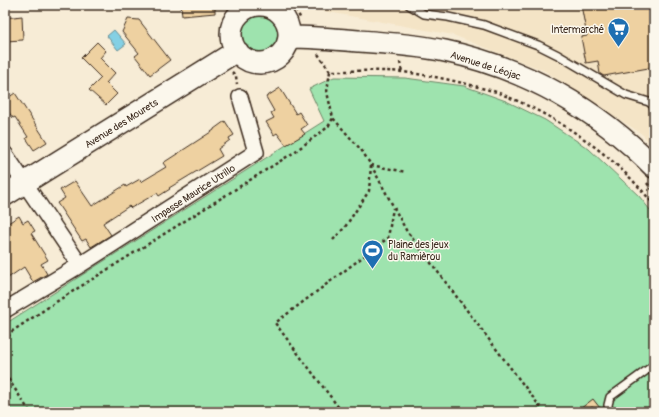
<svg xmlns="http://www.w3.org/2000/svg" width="659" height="417" font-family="Pangolin,sans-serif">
	<rect width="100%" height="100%" fill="#f7ecd6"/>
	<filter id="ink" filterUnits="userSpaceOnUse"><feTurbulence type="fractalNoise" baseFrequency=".025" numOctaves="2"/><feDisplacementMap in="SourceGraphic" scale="8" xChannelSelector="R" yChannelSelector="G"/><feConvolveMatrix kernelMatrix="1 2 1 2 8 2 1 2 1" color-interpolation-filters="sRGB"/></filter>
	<g filter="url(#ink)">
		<!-- built -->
		<path fill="#f4e4c6" d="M324 5H654V147L642 134 545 71 453 35 323 11Z"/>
		<!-- green -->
		<path fill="#9ee3ae" stroke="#6c8666" d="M238 34a22 22 0 1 1 44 0a22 22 0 1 1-44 0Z
			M334 77 405 78 464 86 506 101 545 120 589 149 639 196 654 215V412H7L5 410V324L324 121 309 89Z"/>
		<!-- water -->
		<path fill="#84d0e4" stroke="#678e95" d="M114 30 126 44 118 50 107 36Z"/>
		<!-- building -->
		<path fill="#eed1a1" stroke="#3b2a1e" d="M181 5H215V13L182 16Z
			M581 5H654V67L604 76 600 74 598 61 586 63 581 37 587 36Z
			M22 16 23 40 5 41V18Z
			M128 19 139 20 170 60 150 75 135 56 139 53 122 32Z
			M97 42 106 51 100 58 115 73 106 83 117 94 106 105 89 90 101 78 81 58Z
			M280 88 296 114 299 112 307 125 301 129 305 134 286 145 277 133 274 135 266 122 274 118 271 113 274 111 266 97Z
			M15 93 47 142 34 150 26 138 28 137 15 117 13 118 5 107V100Z
			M225 121 234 135 229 138 230 140 218 149 222 156 169 188 170 189 159 196 157 193 131 208 129 206 103 223 111 235 91 247 86 239 82 241 57 203 65 198 60 190 75 181 92 206 125 185 126 187 140 179 141 182 166 167 163 163 214 130V129Z
			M19 216 23 223 28 220 35 231 31 233 48 260 41 264 47 274 33 282 24 267 5 280V225Z
			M593 399 603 412H576Z"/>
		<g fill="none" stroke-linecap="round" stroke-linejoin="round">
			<defs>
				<path id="service" d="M409 5 424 14 448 17 484 25 538 45 558 55 626 95 649 102 654 106
					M609 412 608 405 610 397 654 365"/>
				<path id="minor" d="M270 7V5
					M5 154 80 265
					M5 310 80 265 256 152 240 97"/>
				<path id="secondary" d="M231 34a29 29 0 1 1 58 0a29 29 0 1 1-58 0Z
					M289 37C312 37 335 39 358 41 387 43 417 45 445 51 525 68 597 109 654 167
					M5 195 230 55 238 52"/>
			</defs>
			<!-- service casing -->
			<use href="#service" stroke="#3b2a1e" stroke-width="10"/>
			<!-- minor casing -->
			<use href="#minor" stroke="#3b2a1e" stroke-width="18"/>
			<!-- secondary casing -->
			<use href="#secondary" stroke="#3b2a1e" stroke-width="24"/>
			<!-- path -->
			<path stroke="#3b2a1e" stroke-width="2.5" stroke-dasharray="3 3" stroke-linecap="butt" d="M292 5 297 11 301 20
				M318 54 330 71C354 71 379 70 403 72 428 75 451 80 475 86 483 89 493 90 501 94 559 117 615 155 654 205
				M400 62 402 72
				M232 72 236 76 237 84
				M371 165 406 230 544 412
				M371 165 406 172
				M647 183 654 192
				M333 240 345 227 369 191 371 165 362 151 333 118
				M5 342 11 332 59 300 293 153 328 127 333 118 327 92 330 71
				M5 374 30 412
				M342 412 275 323 388 238 393 208
				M586 412 592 408 595 412"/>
			<!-- service -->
			<use href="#service" stroke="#fbf7ec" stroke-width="7"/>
			<!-- minor -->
			<use href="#minor" stroke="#fbf7ec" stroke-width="15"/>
			<!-- secondary -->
			<use href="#secondary" stroke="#fbf7ec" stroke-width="21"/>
		</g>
	</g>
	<!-- icons -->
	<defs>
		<symbol id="supermarket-pin" viewBox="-11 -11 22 30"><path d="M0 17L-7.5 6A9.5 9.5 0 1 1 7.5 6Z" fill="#1f6fb2" stroke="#fbf7ec"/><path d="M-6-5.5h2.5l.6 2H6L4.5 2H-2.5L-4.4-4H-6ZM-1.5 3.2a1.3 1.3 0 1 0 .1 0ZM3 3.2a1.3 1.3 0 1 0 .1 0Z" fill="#fff"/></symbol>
		<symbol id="stadium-pin" viewBox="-11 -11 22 30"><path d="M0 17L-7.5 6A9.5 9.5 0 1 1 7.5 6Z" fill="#1f6fb2" stroke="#fbf7ec"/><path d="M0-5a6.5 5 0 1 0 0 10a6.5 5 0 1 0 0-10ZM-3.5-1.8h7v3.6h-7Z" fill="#fff"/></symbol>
	</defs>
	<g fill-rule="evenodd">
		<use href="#supermarket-pin" x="606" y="16" width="25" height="34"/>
		<use href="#stadium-pin" x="360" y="238" width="25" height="34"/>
	</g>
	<g text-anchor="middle" stroke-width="3" stroke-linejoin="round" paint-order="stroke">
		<!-- poi labels -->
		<g font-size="10" fill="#3b2a1e" stroke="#fbf7ec" text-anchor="end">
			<text x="604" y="33">Intermarché</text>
			<text x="388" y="248" text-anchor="start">Plaine des jeux<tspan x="388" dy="12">du Ramièrou</tspan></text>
		</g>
		<!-- street labels -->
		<g font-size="10" fill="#3b2a1e" stroke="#fbf7ec">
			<text transform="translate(486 65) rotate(18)" y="4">Avenue de Léojac</text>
			<text transform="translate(121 123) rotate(-32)" y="4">Avenue des Mourets</text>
			<text transform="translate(193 193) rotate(-33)" y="4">Impasse Maurice Utrillo</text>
		</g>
	</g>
	<!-- margin -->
	<rect width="659" height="417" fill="none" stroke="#fbf7ec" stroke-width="20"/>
	<rect x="10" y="10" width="639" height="397" fill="none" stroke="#3b2a1e" stroke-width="1.5" filter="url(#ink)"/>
</svg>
